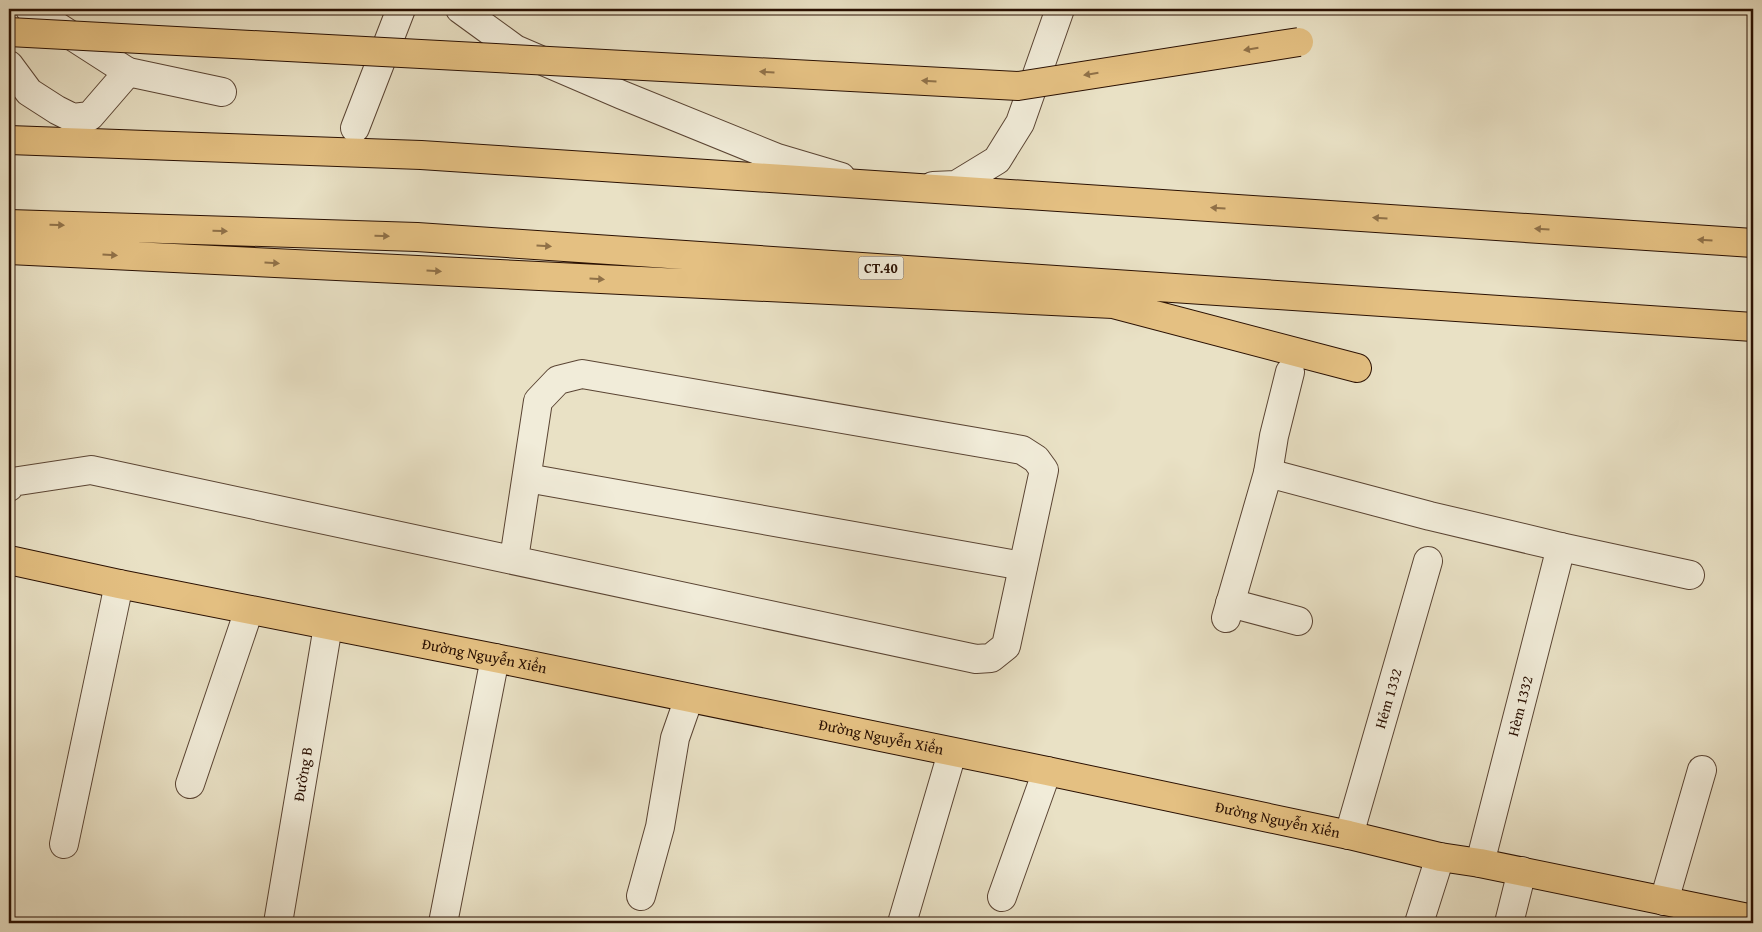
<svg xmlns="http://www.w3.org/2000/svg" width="1762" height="932" font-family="'Gentium Book Plus',serif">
	<rect width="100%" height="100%" fill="#e9e1c5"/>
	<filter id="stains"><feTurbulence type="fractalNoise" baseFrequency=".004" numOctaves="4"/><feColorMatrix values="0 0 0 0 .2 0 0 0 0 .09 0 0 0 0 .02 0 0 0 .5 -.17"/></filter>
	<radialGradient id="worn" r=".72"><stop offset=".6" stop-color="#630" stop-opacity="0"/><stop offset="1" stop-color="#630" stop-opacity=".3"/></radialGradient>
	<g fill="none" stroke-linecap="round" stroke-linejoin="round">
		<defs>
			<g id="minor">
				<path d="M460 9 515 49 622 95 777 158 841 177"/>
				<path d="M9 65 29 92 57 110 73 118 90 116 128 72 30 9"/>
				<path d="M128 72 222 92"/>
				<path d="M355 128 401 9"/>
				<path d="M933 186 956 185 997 160 1020 123 1060 9"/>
				<path d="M1268 473 1274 436 1290 372"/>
				<path d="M527 478 1023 566"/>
				<path d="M9 487 12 482 91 470 976 659 991 658 1006 646 1044 470 1036 459 1022 450 582 374 558 380 538 401 514 559"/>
				<path d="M1230 603 1298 621"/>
				<path d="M1226 618 1268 473 1430 516 1561 547 1690 575"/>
				<path d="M190 784 249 610"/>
				<path id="s1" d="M1349 835 1428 561"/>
				<path d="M64 844 119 584"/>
				<path id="s2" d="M1480 863 1561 547"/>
				<path d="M641 896 660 827 675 738 689 698"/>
				<path d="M1002 897 1047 771"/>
				<path d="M1664 901 1702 770"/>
				<path id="s3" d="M278 923 328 626"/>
				<path d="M443 923 495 658"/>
				<path d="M902 923 952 753"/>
				<path d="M1419 923 1440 857"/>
				<path d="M1509 923 1522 871"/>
			</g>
			<g id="major">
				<path id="s4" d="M9 560 119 584 495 658 1047 771 1349 835 1440 857 1480 863 1753 919"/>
			</g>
			<path id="highway" d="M9 140 421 155 1753 243
				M9 224 417 237 1753 327
				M9 250 1113 304 1357 368"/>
		</defs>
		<!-- minor casing -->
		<use href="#minor" stroke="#5a4433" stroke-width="30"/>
		<!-- major casing -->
		<use href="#major" stroke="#2a1002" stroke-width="30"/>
		<!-- highway casing -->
		<use href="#highway" stroke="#2a1002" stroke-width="30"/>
		<!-- minor -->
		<use href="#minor" stroke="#f1ecd9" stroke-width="28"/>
		<!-- major -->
		<use href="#major" stroke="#e4c082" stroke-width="28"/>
		<!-- highway -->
		<use href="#highway" stroke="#e4c082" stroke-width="28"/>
		<defs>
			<path id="highway-bridge" d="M9 32 1018 86 1299 42"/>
		</defs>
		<!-- highway-bridge casing -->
		<use href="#highway-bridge" stroke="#2a1002" stroke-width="30" stroke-linecap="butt"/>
		<!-- highway-bridge -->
		<use href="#highway-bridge" stroke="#e4c082" stroke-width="28"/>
	</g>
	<!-- one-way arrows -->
	<defs><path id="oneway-solid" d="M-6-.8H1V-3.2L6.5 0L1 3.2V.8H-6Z" transform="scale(1.25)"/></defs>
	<g fill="#907148">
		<use href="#oneway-solid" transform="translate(1251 49) rotate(171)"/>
		<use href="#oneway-solid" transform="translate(767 72) rotate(-177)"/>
		<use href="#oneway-solid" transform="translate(1091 74) rotate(171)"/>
		<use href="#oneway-solid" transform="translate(929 81) rotate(-177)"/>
		<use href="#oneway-solid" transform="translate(1218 208) rotate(-176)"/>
		<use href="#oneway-solid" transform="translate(1380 218) rotate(-176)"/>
		<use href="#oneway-solid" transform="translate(57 225) rotate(2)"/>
		<use href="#oneway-solid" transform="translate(1542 229) rotate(-176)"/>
		<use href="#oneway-solid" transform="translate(220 231) rotate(2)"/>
		<use href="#oneway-solid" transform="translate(382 236) rotate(2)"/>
		<use href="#oneway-solid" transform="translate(1705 240) rotate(-176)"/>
		<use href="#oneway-solid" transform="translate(544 246) rotate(4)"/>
		<use href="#oneway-solid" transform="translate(110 255) rotate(3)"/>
		<use href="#oneway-solid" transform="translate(272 263) rotate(3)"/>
		<use href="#oneway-solid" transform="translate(434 271) rotate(3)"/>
		<use href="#oneway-solid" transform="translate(597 279) rotate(3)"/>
	</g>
	<g text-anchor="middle" stroke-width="5" stroke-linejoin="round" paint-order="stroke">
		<!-- shield labels -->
		<rect fill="#f1ecd9" stroke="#665242" stroke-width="1" x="858.5" y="256.5" width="45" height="23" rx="4"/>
		<g font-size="14" font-weight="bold" fill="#2a1002">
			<text x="881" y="273">CT.40</text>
		</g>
		<!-- street labels -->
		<g font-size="15" fill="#2a1002" stroke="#f1ecd9">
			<text dy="5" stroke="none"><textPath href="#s4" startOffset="485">Đường Nguyễn Xiển</textPath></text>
			<text dy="5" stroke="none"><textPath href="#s1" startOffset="142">Hẻm 1332</textPath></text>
			<text dy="5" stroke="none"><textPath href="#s2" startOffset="162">Hèm 1332</textPath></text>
			<text dy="5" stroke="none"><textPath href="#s4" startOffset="890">Đường Nguyễn Xiển</textPath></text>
			<text dy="5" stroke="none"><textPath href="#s3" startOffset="151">Đường B</textPath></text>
			<text dy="5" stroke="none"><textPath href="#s4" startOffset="1295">Đường Nguyễn Xiển</textPath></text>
		</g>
	</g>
	<!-- margin -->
	<rect width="1762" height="932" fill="none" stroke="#e9e1c5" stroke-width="30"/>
	<rect x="10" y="10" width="1742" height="912" fill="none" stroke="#2a1002" stroke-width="2.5"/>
	<rect x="15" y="15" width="1732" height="902" fill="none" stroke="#2a1002"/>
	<rect width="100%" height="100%" filter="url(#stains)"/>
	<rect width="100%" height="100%" fill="url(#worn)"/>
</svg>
